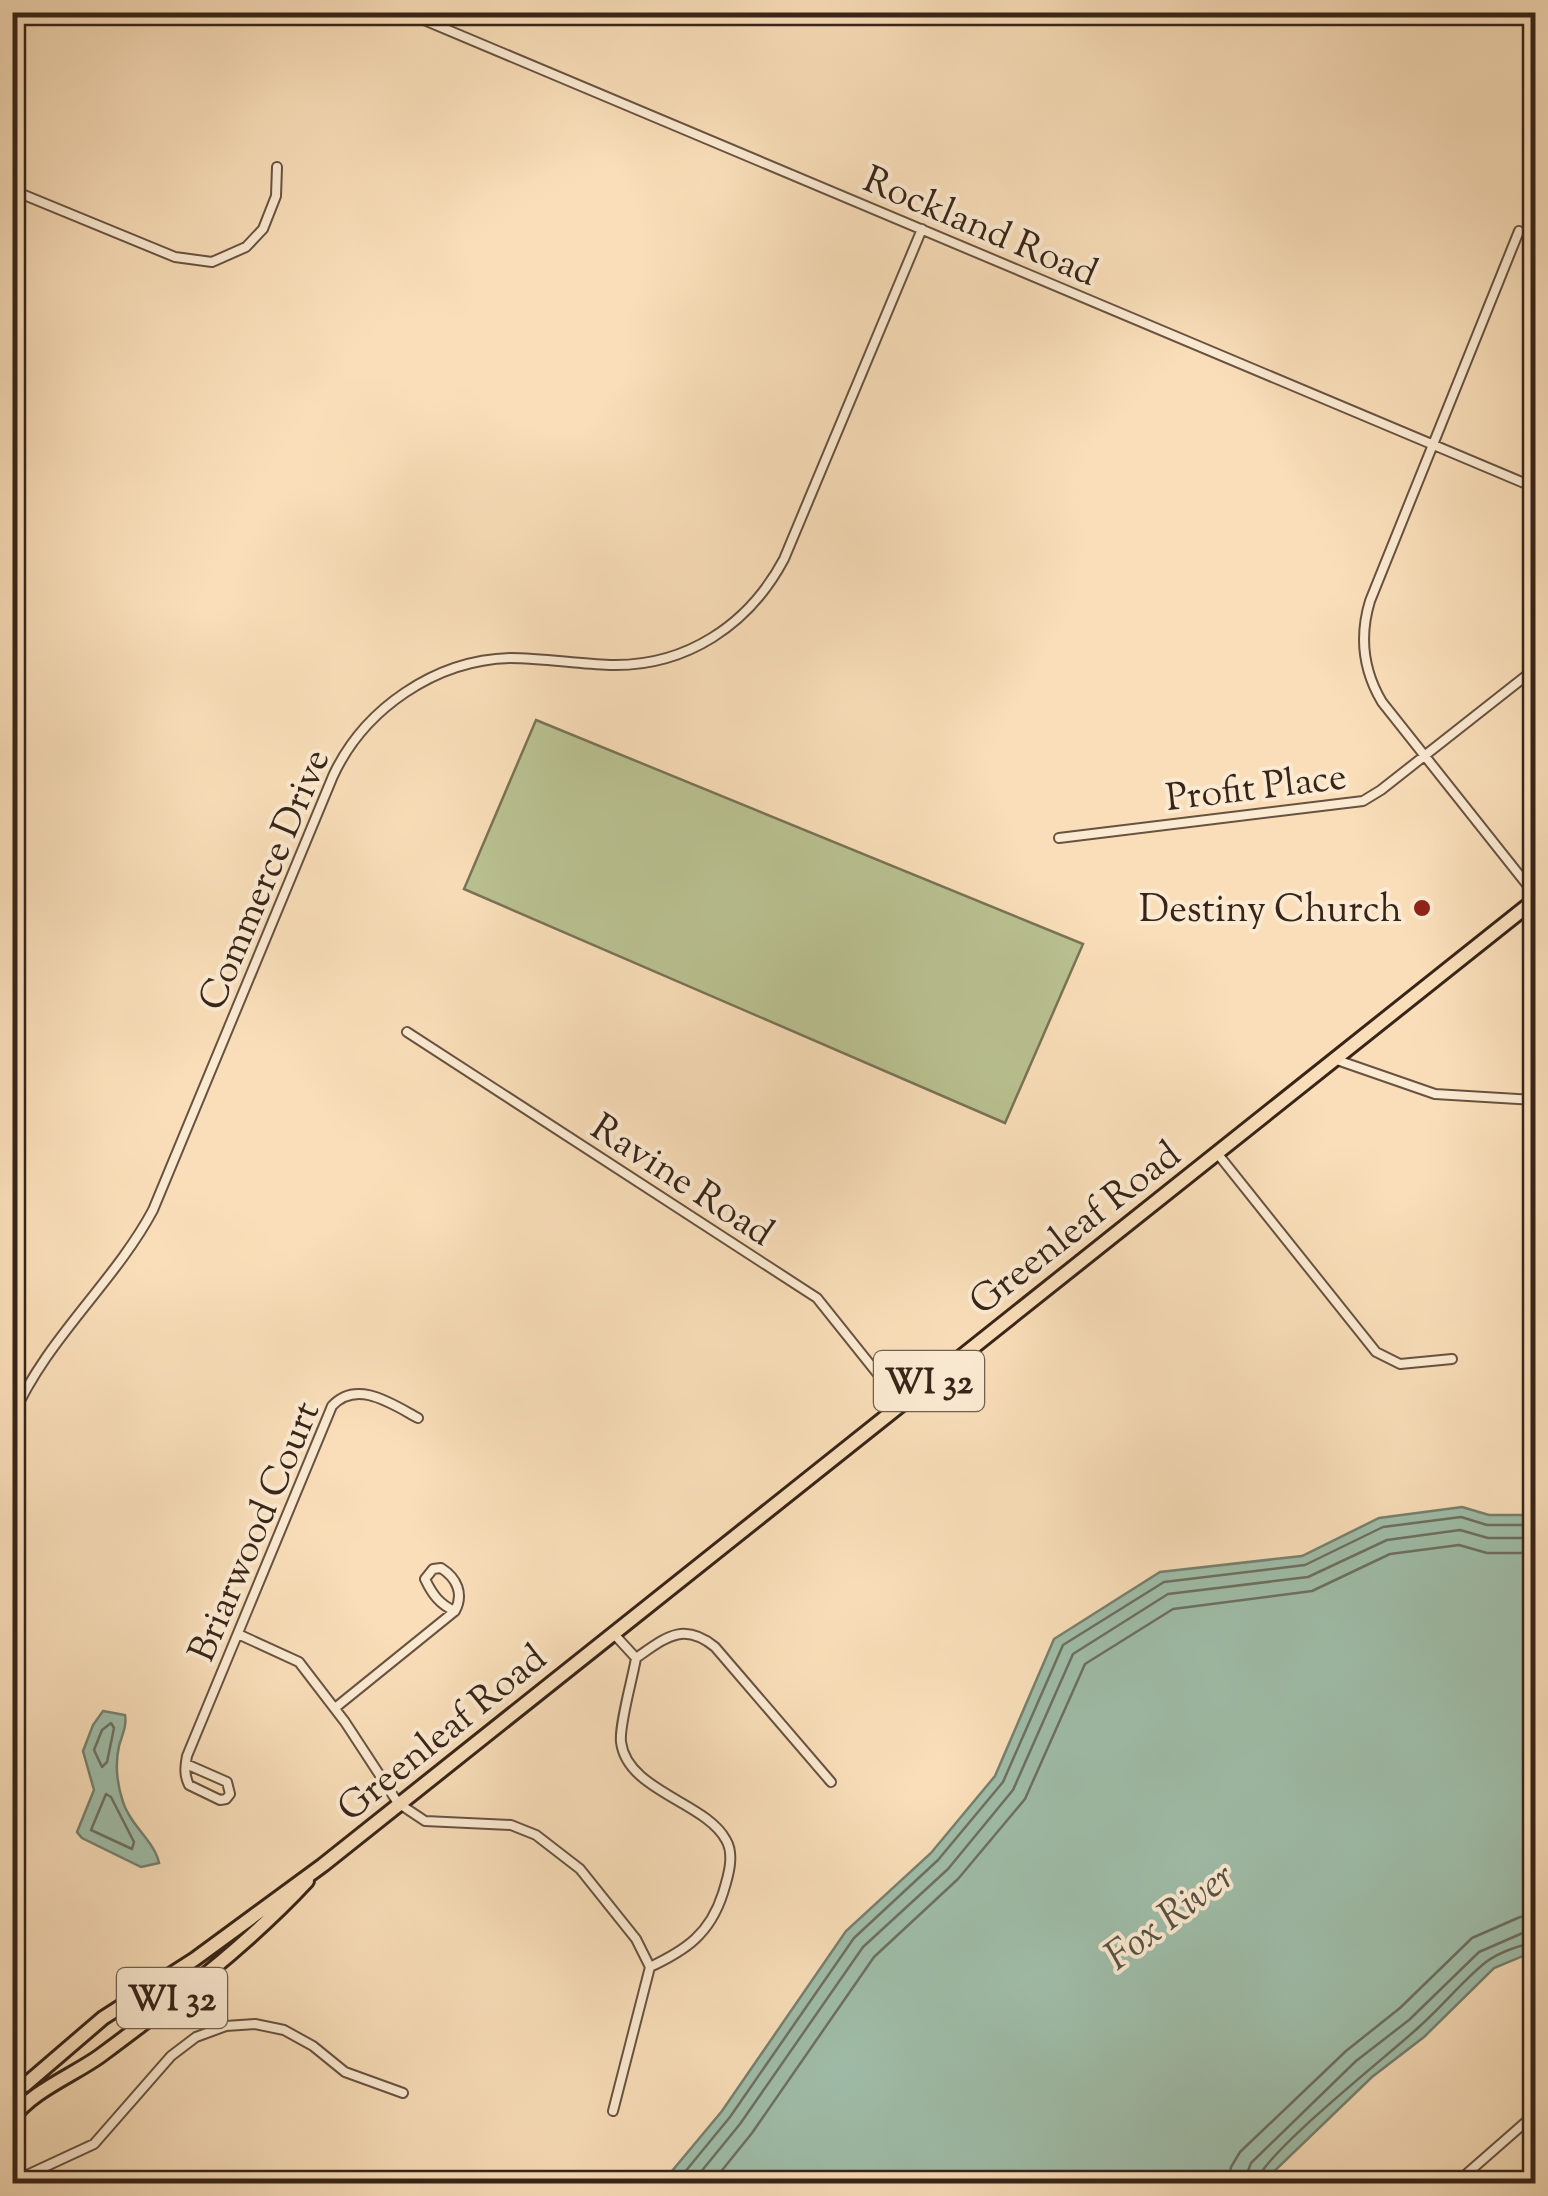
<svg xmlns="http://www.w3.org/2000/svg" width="1548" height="2196" font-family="'Sorts Mill Goudy',serif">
	<rect width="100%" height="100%" fill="#f9deb9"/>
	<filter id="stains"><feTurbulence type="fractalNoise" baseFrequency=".002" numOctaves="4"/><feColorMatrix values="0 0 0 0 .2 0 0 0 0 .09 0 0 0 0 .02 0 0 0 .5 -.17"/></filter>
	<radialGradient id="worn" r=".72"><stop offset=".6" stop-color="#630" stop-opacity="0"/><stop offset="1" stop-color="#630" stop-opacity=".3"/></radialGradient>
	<!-- green -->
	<path fill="#bac292" stroke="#797355" stroke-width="2.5" d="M536 720 1083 944 1005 1123 464 889Z"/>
	<!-- water -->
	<path fill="#9fbda9" stroke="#76806f" stroke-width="2.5" d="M1462 1507 1489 1515H1535V1951L1494 1968 1424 2037 1372 2077 1262 2183H662L722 2111 846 1931 931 1853 995 1776 1054 1639 1160 1572 1302 1556 1379 1518Z
		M103 1711 125 1715C127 1726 122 1735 119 1746 115 1764 117 1784 123 1802 130 1825 155 1842 159 1863L141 1867 82 1838 77 1832 94 1790 83 1751 93 1725Z"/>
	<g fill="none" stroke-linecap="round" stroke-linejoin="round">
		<!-- shore -->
		<path stroke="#6c7060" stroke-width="2.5" d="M111 1723 114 1728 107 1762 102 1767 94 1750 102 1730Z
			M106 1794 111 1797 134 1842 132 1849 91 1830Z
			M675 2184 730 2117 854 1938 938 1860 1003 1782 1063 1645 1164 1582 1305 1565 1383 1527 1461 1517 1487 1525H1536
			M691 2184 740 2124 863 1947 948 1869 1013 1790 1073 1654 1168 1594 1308 1577 1387 1540 1460 1530 1488 1538H1536
			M711 2184 752 2133 874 1957 958 1879 1025 1799 1085 1664 1173 1609 1312 1591 1390 1554 1459 1545 1487 1553H1536
			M1228 2184 1231 2167 1240 2152 1346 2051 1400 2008 1472 1938 1520 1917 1536 1915
			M1243 2184 1251 2163 1356 2061 1409 2020 1479 1952 1525 1932 1536 1930
			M1256 2184C1259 2156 1394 2051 1420 2026 1443 2006 1462 1981 1486 1962 1498 1953 1521 1944 1536 1943"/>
		<defs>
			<path id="minor" d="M405 12 1536 488
				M12 190 175 257 212 262 246 247 263 229 276 196 277 167
				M1519 231 1370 601C1359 637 1363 670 1382 702L1536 896
				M1059 838 1363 801 1381 790 1536 668
				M407 1032 817 1298 901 1403
				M1337 1060 1435 1094 1536 1100
				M1217 1153 1376 1352 1400 1364 1452 1359
				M12 1418C45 1340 114 1283 153 1210L333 776C364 709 435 660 510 658 543 658 577 664 610 665 686 667 749 625 784 559L922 229
				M613 1633 636 1658C633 1677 619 1725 621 1742 627 1791 706 1802 726 1840 735 1855 728 1877 723 1893 710 1934 686 1950 650 1967
				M238 1634 299 1662 345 1722 398 1803 425 1821 511 1825 536 1835 580 1869 636 1939 650 1967 613 2111
				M636 1658C665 1638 683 1621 715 1647L831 1782
				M335 1708 455 1611C464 1594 457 1578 441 1568L433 1569 425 1579C432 1594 440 1605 455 1611
				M186 1764 227 1782 230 1794 226 1799 220 1800 189 1785C184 1775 185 1767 187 1756L332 1406C357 1379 392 1404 418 1418
				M12 2156 28 2184
				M25 2176 94 2144 171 2056 196 2037 226 2026 255 2024 284 2030 313 2046 345 2072 403 2093
				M12 2178 16 2184
				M1455 2184 1536 2113"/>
			<path id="primary" d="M12 2091 25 2085 103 2018 195 1959 323 1865 1536 899
				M12 2119C32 2091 72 2076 100 2056 170 2004 248 1945 307 1881"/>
		</defs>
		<!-- minor casing -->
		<use href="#minor" stroke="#685240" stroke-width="12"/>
		<!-- primary casing -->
		<use href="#primary" stroke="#382418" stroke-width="18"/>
		<!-- minor -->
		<use href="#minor" stroke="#fbead2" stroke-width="8"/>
		<!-- primary -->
		<use href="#primary" stroke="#f9deb9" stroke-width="12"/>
	</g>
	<!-- markers -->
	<circle fill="#8f2418" stroke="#fbead2" stroke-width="4" cx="1422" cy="908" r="10"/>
	<g text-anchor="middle" stroke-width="8" stroke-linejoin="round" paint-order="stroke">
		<!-- shield labels -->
		<g fill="#fbead2" stroke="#725f50" stroke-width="2.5">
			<rect x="874" y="1351" width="110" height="60" rx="8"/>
			<rect x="117" y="1968" width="110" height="60" rx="8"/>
		</g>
		<g font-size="35" font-weight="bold" fill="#382418">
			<text x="929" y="1393">WI 32</text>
			<text x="172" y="2010">WI 32</text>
		</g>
		<!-- street labels -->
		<g font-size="38" fill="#382418" stroke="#fbead2">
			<text transform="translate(981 225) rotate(23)" y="13">Rockland Road</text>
			<text transform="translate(1256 786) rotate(-7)" y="13">Profit Place</text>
			<text transform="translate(263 879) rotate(-67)" y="13">Commerce Drive</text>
			<text transform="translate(683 1179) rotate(33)" y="13">Ravine Road</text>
			<text transform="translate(1074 1227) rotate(-38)" y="13">Greenleaf Road</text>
			<text transform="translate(253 1531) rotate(-67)" y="13">Briarwood Court</text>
			<text transform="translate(441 1732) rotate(-39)" y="13">Greenleaf Road</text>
		</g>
		<!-- poi labels -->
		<g font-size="38" fill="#382418" stroke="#fbead2" text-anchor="end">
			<text x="1402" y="921">Destiny Church</text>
		</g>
		<!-- water labels -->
		<g font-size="40" font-style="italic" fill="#575244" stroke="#fbead2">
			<text transform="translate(1168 1915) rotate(-37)" y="14">Fox River</text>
		</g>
	</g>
	<!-- margin -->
	<rect width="1548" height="2196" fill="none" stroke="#f9deb9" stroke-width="50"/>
	<rect x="15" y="15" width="1518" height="2166" fill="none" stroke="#382418" stroke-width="5"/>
	<rect x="25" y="25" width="1498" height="2146" fill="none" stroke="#382418" stroke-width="2.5"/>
	<rect width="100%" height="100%" filter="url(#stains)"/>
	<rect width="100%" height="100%" fill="url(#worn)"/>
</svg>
